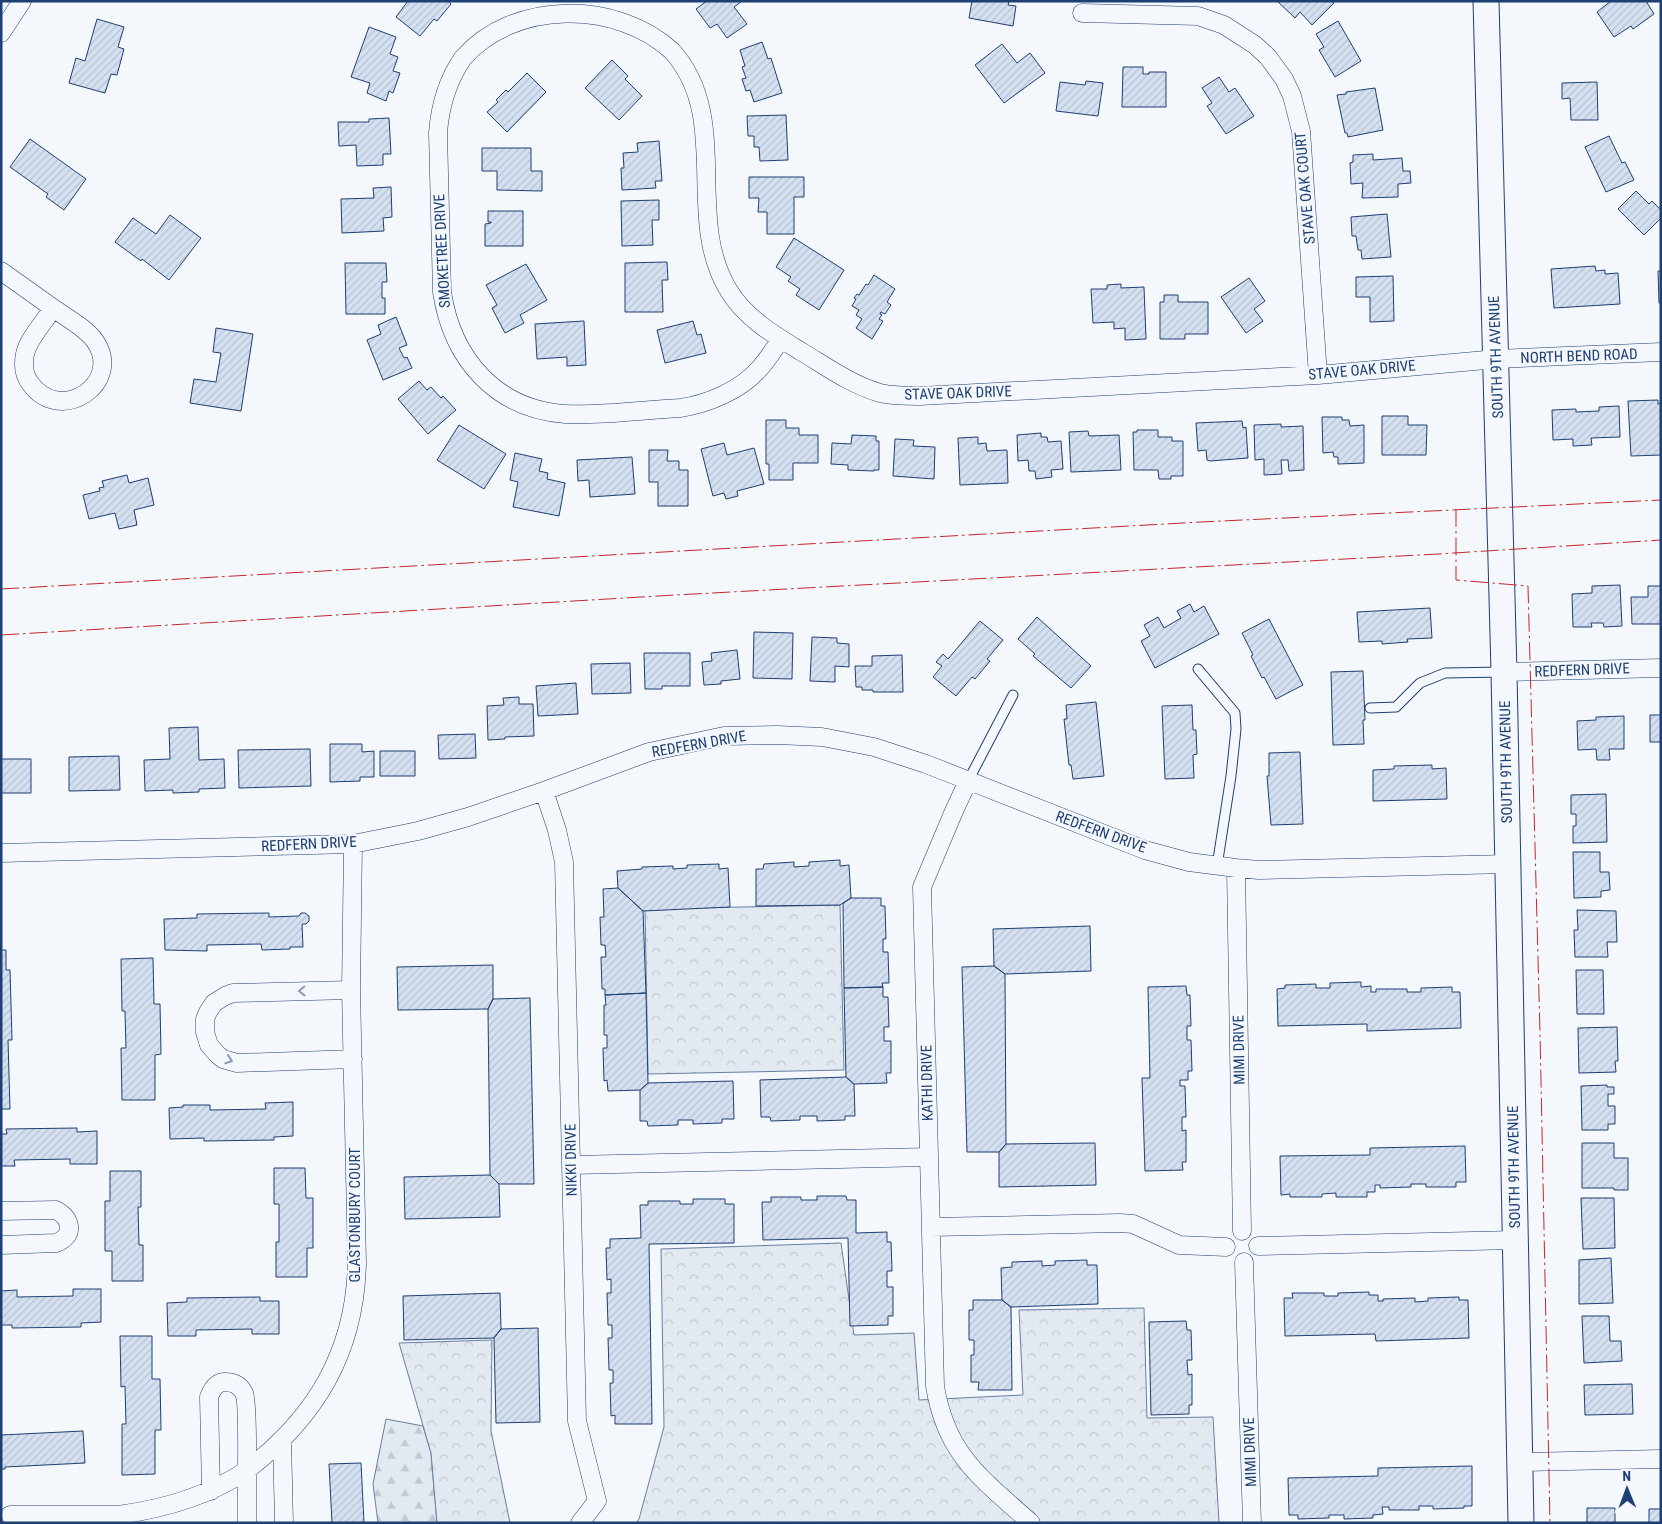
<svg xmlns="http://www.w3.org/2000/svg" width="1662" height="1524" font-family="'Roboto Condensed',sans-serif">
	<defs>
		<pattern id="forest-firs" width="22" height="20" patternUnits="userSpaceOnUse" patternTransform="scale(1.25)"><rect width="22" height="20" fill="#e3e9f0"/><path d="M5 1l3.5 6h-7zM16 11l3.5 6h-7z" fill="#c2c9d1"/></pattern>
		<pattern id="park-crowns" width="20" height="18" patternUnits="userSpaceOnUse" patternTransform="scale(1.25)"><rect width="20" height="18" fill="#e3e9f0"/><path d="M2 6a3 3 0 1 1 6 0M12 15a3 3 0 1 1 6 0" fill="none" stroke="#c2c9d1"/></pattern>
		<pattern id="building-hatch" width="6" height="6" patternUnits="userSpaceOnUse" patternTransform="scale(1.25)"><rect width="6" height="6" fill="#d5e0f0"/><path d="M-1 1l2-2M0 6l6-6M5 7l2-2" fill="none" stroke="#b6c1d1"/></pattern>
	</defs>
	<rect width="100%" height="100%" fill="#f4f7fb"/>
	<!-- forest -->
	<path fill="url(#forest-firs)" stroke="#687fa3" d="M386 1419 423 1426 431 1453 437 1523H378L373 1484Z"/>
	<!-- park -->
	<path fill="url(#park-crowns)" stroke="#687fa3" d="M840 905 844 1070 648 1074 645 909Z
		M841 1243 854 1335 914 1333 919 1400 1023 1395 1019 1310 1144 1308 1147 1418 1213 1417 1219 1523H636L639 1519 664 1427 661 1249Z
		M492 1340 491 1431 510 1523H437L431 1453 399 1343Z"/>
	<!-- building -->
	<path fill="url(#building-hatch)" stroke="#1d3f73" d="M408 1H448L451 4 437 21 434 19 420 36 396 17Z
		M707 1H742L734 7 747 24 727 38 717 24 710 28 696 9Z
		M972 1H1009L1008 5 1016 6 1013 26 969 18Z
		M1277 1H1332L1334 3 1312 25 1300 12 1295 18 1294 17Z
		M1611 1H1646L1654 14 1633 29 1631 26 1614 37 1597 12Z
		M97 19 124 27 118 47 124 49 117 75 111 74 105 93 69 83 76 58 85 61Z
		M1338 21 1361 61 1335 77 1319 50 1324 47 1316 34Z
		M369 27 396 37 390 54 398 57 393 71 400 73 393 93 389 91 386 101 367 93 370 83 351 77Z
		M762 42 768 59 771 58 782 93 754 102 750 90 746 91 742 79 746 78 742 67 745 66 740 50Z
		M1002 44 1017 63 1030 53 1045 73 1004 103 975 65Z
		M612 60 628 76 625 79 642 96 619 120 585 88Z
		M1123 67H1143V74H1149V72H1166V107H1122Z
		M527 73 546 92 507 132 487 112 498 102 496 100 506 90 508 92Z
		M1219 77 1229 92 1235 88 1254 116 1226 134 1207 106 1212 103 1202 88Z
		M1086 81 1103 83 1098 116 1056 111 1060 82 1085 85Z
		M1597 82 1598 120H1571L1570 98 1562 99V83Z
		M1375 88 1383 130 1348 137 1347 133H1345L1337 95 1346 94V92Z
		M786 115 788 160 760 161 759 147H754V136H748L747 116Z
		M389 118 391 154H383V165L357 166 356 145 339 146 338 122H369V119Z
		M1609 136 1622 163 1625 162 1634 180 1606 192 1585 147Z
		M30 139 86 179 64 210 46 197 48 194 10 167Z
		M659 141 662 181H655L656 188 622 190 621 168H624L623 153 638 152 637 143Z
		M482 148H531V171H542V191L497 190V171H482Z
		M1373 154V160L1402 158 1403 171H1410L1411 183 1398 184V197L1362 198 1363 183 1351 184 1350 163 1353 162V155Z
		M749 177H804V197H794V234H767V212H758L759 198H749Z
		M391 187 392 217 383 218 384 231 342 233 341 199 374 198 373 188Z
		M1636 191 1649 204 1652 201 1661 210V218L1644 235 1618 209Z
		M659 200V220H652L653 245 622 246 621 201Z
		M488 211H523V246H485V224L491 223V222H488Z
		M1387 214 1391 257 1362 259 1361 250H1358L1356 236H1352L1351 217Z
		M170 215 201 238 169 280 142 259 141 261 115 242 133 218 156 234Z
		M794 238 844 270 819 310 796 295 800 289 788 281 791 277 776 267Z
		M667 262 668 280H662L663 312H625V263Z
		M345 263H386L387 282H382V298H385V314H346Z
		M526 264 547 300 520 315 524 323 505 333 492 308 497 305 486 285Z
		M1595 266 1596 271 1605 270V274L1618 273 1620 304 1554 308 1551 269Z
		M1658 271H1661V303H1659Z
		M874 275 895 289 887 302 891 305 885 314 881 312 880 314 882 315 879 319 883 321 872 339 856 328 862 319 856 315 859 310 852 306 856 299 854 298 857 294 859 295 866 284 868 285Z
		M1393 276 1394 321 1370 322V297H1356V277Z
		M1249 278 1265 301 1254 309 1263 321 1246 333 1221 297Z
		M1121 284V288L1144 287 1146 339 1125 340V328L1114 329V322L1093 323 1091 289H1107V285Z
		M1164 295H1178V302H1208V334H1185V339H1160V302H1164Z
		M396 317 407 345 399 348 404 358 407 357 412 368 383 380 367 340 381 334 378 325Z
		M584 321 586 365 567 366V357L537 359 535 324Z
		M693 321 697 335 701 334 706 353 665 363 657 330Z
		M216 328 253 334 241 411 190 403 194 379 216 382 221 353 213 352Z
		M419 381 427 390 431 387 441 398 443 396 456 410 428 434 398 399Z
		M1658 400V404L1661 403V455L1631 456 1628 401Z
		M1619 406 1620 437 1591 438 1592 445 1573 446V439L1553 440 1552 410 1576 409V412L1599 411V407Z
		M1382 416H1408V425H1427L1426 455H1382Z
		M1322 417H1342V420H1349L1350 426 1364 425V463L1338 464V457H1334L1333 452 1323 453Z
		M766 420H786V428H799V435H818V463H793V480H769V464H766Z
		M1242 421 1243 428 1246 427 1248 458 1210 461 1207 460 1206 450 1198 451 1196 423Z
		M1281 424V427L1303 426 1304 470 1289 471 1288 460H1281L1282 474 1264 475V459L1255 460 1254 425Z
		M459 425 506 454 484 489 437 460Z
		M1137 430H1158V437H1172V441H1183V476H1171V479H1159L1158 470H1134L1133 432H1137Z
		M1088 431 1089 436 1119 435 1121 470 1071 472 1069 432Z
		M1041 433V437H1047L1048 442 1061 441 1063 469 1051 470 1052 477 1036 479 1035 471H1029L1028 460 1018 461 1017 435Z
		M852 435 876 436V441H879V470H874V471L848 470V465L831 464 832 443 851 444Z
		M978 437V444L986 443 987 451 1007 450 1008 483 960 485 958 438Z
		M895 439 914 440 913 446 935 447 934 479 893 476Z
		M724 443 727 455 754 448 764 484 737 491 738 496 726 499 724 493 713 496 701 449Z
		M649 450H668L667 461H679V470H688V506H658V482H649Z
		M515 453 542 459 539 471 548 473 547 479 565 483 559 516 513 507 518 482 510 480Z
		M632 457 635 494 590 497 589 480 578 481 577 460Z
		M127 475 129 483 148 478 154 505 134 510 137 525 119 529 115 513 89 519 83 495 100 491 99 488 104 487 102 481Z
		M1620 585 1622 626 1604 627 1603 623H1591L1592 627H1573L1572 594 1592 593V586Z
		M1648 586H1661V624H1632L1631 597H1648Z
		M1190 604 1194 612 1204 606 1219 634 1155 668 1141 641 1150 636 1144 625 1158 617 1164 628 1181 618 1177 611Z
		M1430 608 1432 638 1407 639 1408 642 1382 644V641L1359 642 1357 612Z
		M1037 617 1091 666 1071 688 1033 656 1035 654 1018 639Z
		M1269 619 1303 685 1276 699 1264 677 1262 678 1251 656 1253 655 1242 633Z
		M980 621 1003 640 987 659 990 661 975 679 972 677 956 696 933 677 942 666 936 662 943 654 948 659Z
		M754 632 793 633 792 679 753 678Z
		M812 637 837 638V643L849 644V667L835 666V682L810 681Z
		M737 650 740 679 721 681V684L704 685 702 662 712 661 711 653Z
		M644 653H690V686H662V689H645Z
		M902 655 903 692H873V690H862V687H856L855 666H872V656Z
		M630 663 631 693 592 694 591 664Z
		M1363 671 1365 720H1363L1364 744 1333 745 1331 672Z
		M576 683 578 714 538 716 536 686Z
		M519 697V704H533L534 736 505 737V739L488 740 487 706 504 705 503 698Z
		M1096 702 1104 776 1073 779 1071 765H1069L1064 719H1067L1066 705Z
		M1192 705 1193 730H1196L1197 754 1193 755 1194 778 1165 779 1162 706Z
		M1650 715H1661V742H1650Z
		M1624 716V749H1609L1610 760H1597L1596 749 1578 750 1577 721 1596 720V717Z
		M198 727 199 760 224 759 225 788 199 789V792L173 793V790L145 791 144 760 170 759 169 728Z
		M475 734 476 758 439 759 438 735Z
		M330 744H362V752L374 751V777H360V781L330 782Z
		M310 749 311 786 239 788 238 750Z
		M380 751H415V776H380Z
		M1300 752 1303 824 1271 825 1267 776H1269V753Z
		M119 756 120 790 69 791V757Z
		M1 759H31V793H1Z
		M1432 765V769L1446 768 1447 799 1373 801V770L1394 769V766Z
		M1606 794 1607 842 1573 843V826H1576V814H1571V795Z
		M1573 852H1600V872H1609L1610 890 1601 891V897L1574 898Z
		M840 860V866L849 865 851 898 840 905 756 906V869H763L764 864 794 862V867L809 866V862Z
		M719 864V869L728 868 730 907 643 911 618 888 617 871 642 869V867L673 866V869L687 868V865Z
		M618 888 643 911 646 993 605 995V989H602L601 957H606L605 945H601L600 917H604L603 889Z
		M851 898H881V906H885L886 939H883V952H888L889 983H882L883 987 844 988 843 903Z
		M1577 910 1616 911 1617 942H1607L1608 957H1575L1574 930H1578Z
		M269 913V917L299 916 301 913H305L309 916V921L306 924H302L303 947H290V949L262 950 261 944 207 945V951L165 950 164 919 197 918V914Z
		M1090 926 1091 971 1005 974 994 966 993 929Z
		M1 950H6V970H10L12 1040H8L10 1109H1Z
		M153 958 154 1004H160L161 1054 155 1055V1100H122L121 1048H126L125 1011H122L121 959Z
		M493 965V999L488 1009 398 1010 397 967Z
		M994 966 1005 974 1006 1144 999 1152H967L962 967Z
		M1576 970H1603L1604 1014H1577Z
		M1361 982V987L1371 986V992H1376V989H1407V992H1421V988L1452 987V992H1460L1461 1028 1367 1031V1024L1278 1026 1277 989 1285 988V985L1316 984V988H1330V983Z
		M1186 986 1187 995H1190L1191 1026H1187V1040H1191L1192 1071H1188V1080H1180V1086H1185L1186 1117H1182V1131L1186 1130V1162H1182L1183 1170 1145 1171 1142 1078H1150L1148 987Z
		M883 987V997H888L889 1027H884V1041H891V1073H886L887 1083 854 1084 846 1077 844 988Z
		M646 993 648 1083 640 1090 608 1091 607 1080 604 1081 603 1048H607V1035H604V1005H606L605 995Z
		M530 998 534 1184H499L490 1175 488 1009 493 999Z
		M1617 1027 1618 1061H1615L1616 1072 1579 1073 1578 1028Z
		M846 1077 854 1084 855 1116H845V1120L817 1121V1116H800V1120L771 1121 770 1117H761L760 1080Z
		M733 1081 734 1119H722V1123L693 1124V1120H678V1125L648 1126 647 1121H640V1090L648 1083Z
		M1607 1085V1087H1614V1094H1608V1106H1615V1124H1608V1130H1582L1581 1086Z
		M293 1102V1136L274 1137V1140L204 1141V1138L170 1139 169 1108 183 1107V1105H210V1110L266 1109 265 1103Z
		M77 1128V1132L97 1131V1164H70V1159L14 1160 15 1166H1V1134H7L6 1129Z
		M1095 1143 1096 1185 999 1187V1152L1006 1144Z
		M1582 1143H1614V1158H1628V1190H1614V1188H1582Z
		M1465 1146 1466 1182H1456V1187H1426V1184H1411V1187L1380 1188V1185H1375V1192H1367V1197H1336V1193L1322 1194V1197H1290V1194L1281 1195 1280 1156 1370 1155V1148Z
		M274 1168H305L306 1198H313V1248H307V1277H276V1242H279V1204H274Z
		M110 1171H141V1207H138L139 1245H143V1281H112V1251H105V1201H110Z
		M490 1175 499 1184 500 1217 405 1219 404 1177Z
		M817 1196H846L847 1200H856V1233L887 1232V1242H891L892 1271H887V1287H893V1316H888V1325L850 1326 848 1238 763 1240 762 1202H771V1197H801V1200H817Z
		M1581 1198H1614L1615 1248 1583 1249Z
		M693 1199H725V1204H734V1243L649 1244 652 1424H615V1415L611 1416 610 1383H613V1370H609L608 1338H612V1325H608L607 1293H611V1279L607 1280 606 1248H610V1239L641 1238 640 1205H648V1201H680V1204H693Z
		M1611 1258 1613 1303 1579 1304V1260Z
		M1087 1260V1265H1097L1098 1304 1011 1307 1002 1300 1001 1268 1012 1267V1262L1042 1261V1266L1055 1265V1261Z
		M73 1289H101V1322L81 1323V1327L12 1328V1325H1V1291L17 1290V1297L73 1296Z
		M1369 1292V1295H1378V1301H1383V1299L1415 1298V1302L1428 1301V1298L1459 1297V1300H1468L1469 1338 1376 1341 1375 1334 1285 1336 1284 1298H1293L1292 1293H1324V1296H1338V1293Z
		M500 1293 501 1329 494 1338 404 1340 403 1296Z
		M260 1297V1301H279V1334H252V1329L196 1330V1336H168L167 1303 187 1302V1298Z
		M973 1300H1002L1011 1307 1012 1390H978L979 1382H971V1355H974V1340H969V1310H973Z
		M1582 1316H1609L1610 1341H1621L1622 1361 1584 1363Z
		M1186 1321 1187 1330H1191L1192 1360H1187L1188 1375 1192 1374V1405H1189V1414L1151 1415 1149 1322Z
		M538 1328 540 1422 496 1423 494 1338 501 1329Z
		M120 1336H152V1379H160L161 1430H155V1474L122 1475V1424H126L125 1386 121 1387Z
		M1632 1384 1633 1414 1585 1415 1584 1385Z
		M83 1431 85 1463 5 1467V1469H1V1435Z
		M361 1463 364 1523H332L329 1464Z
		M1472 1466V1506H1464V1508L1433 1509V1506H1419V1510H1389V1507H1382L1383 1514 1373 1515V1518L1344 1519V1515H1329V1518L1298 1519V1515H1289L1288 1478 1378 1476V1468Z
		M1587 1508H1615V1523H1587Z
		M1649 1509H1661V1523H1649Z"/>
	<g fill="none" stroke-linecap="round" stroke-linejoin="round">
		<defs>
			<path id="lane" d="M1198 669 1235 713 1236 729 1231 776 1217 866
				M1370 708 1396 707 1420 683 1445 673 1504 672
				M968 781 1013 695"/>
			<path id="street" d="M1082 13 1198 16 1224 25 1255 45 1268 57 1284 79 1292 96 1301 131 1318 375
				M1 33 22 1
				M1 271 53 308
				M53 308C67 318 86 328 95 341 124 383 60 426 30 383 24 375 23 364 25 354 28 339 45 321 53 308Z
				M781 339C774 349 768 359 760 368 741 390 708 404 680 408 643 410 600 416 565 414 495 409 452 358 442 292L438 133C440 106 447 81 463 58 513 0 617 0 672 51 733 119 683 217 729 291 746 319 776 336 802 352 827 367 852 385 880 393 893 396 907 396 920 396L1318 375 1497 359 1661 352
				M1504 672 1661 668
				M968 781 954 811 922 887 935 1386C946 1455 982 1479 1031 1523
				M544 791 557 830 564 862 577 1421 597 1501 580 1523
				M1 853 353 844 418 831 468 817 544 791 649 752 724 736 777 735 822 737 874 747 926 764 1145 850 1189 862 1236 868 1259 870 1508 864
				M1236 868 1242 1231
				M351 990 233 993 225 996 214 1003 208 1012 205 1019V1032L209 1045 218 1055 223 1059 237 1063 353 1059
				M571 1165 929 1157
				M1 1211 56 1210C72 1219 75 1236 56 1243L1 1245
				M931 1227 1120 1223 1133 1224 1179 1245 1226 1247
				M1258 1246 1515 1240
				M1244 1262 1252 1523
				M282 1440 284 1523
				M1520 1462 1661 1459
				M10 1515H118C163 1509 209 1496 247 1470 247 1457 248 1401 244 1393 240 1385 233 1382 225 1382 216 1382 212 1389 209 1397L211 1491
				M247 1523V1470C316 1417 355 1352 357 1263L351 990 353 844"/>
			<path id="secondary" d="M1486 1 1504 672 1521 1523"/>
		</defs>
		<!-- lane casing -->
		<use href="#lane" stroke="#1d3f73" stroke-width="11"/>
		<!-- street casing -->
		<use href="#street" stroke="#1d3f73" stroke-width="19"/>
		<!-- secondary casing -->
		<use href="#secondary" stroke="#1d3f73" stroke-width="27"/>
		<!-- lane -->
		<use href="#lane" stroke="#f4f7fb" stroke-width="9"/>
		<!-- street -->
		<use href="#street" stroke="#f4f7fb" stroke-width="18"/>
		<!-- secondary -->
		<use href="#secondary" stroke="#f4f7fb" stroke-width="25"/>
		<!-- power -->
		<path stroke="#c62828" stroke-width="1" stroke-dasharray="18 4 2.5 4" stroke-linecap="butt" d="M1456 509V580L1528 586 1540 1032 1550 1523
			M1 589 1201 522 1661 500
			M1 635 675 595 1438 554 1661 540"/>
	</g>
	<!-- one-way arrows -->
	<defs><path id="oneway-chevron" d="M-2-3.5L2.5 0L-2 3.5" fill="none" stroke-width="1.6" stroke-linecap="round" stroke-linejoin="round" transform="scale(1.25)"/></defs>
	<g stroke="#889bb7">
		<use href="#oneway-chevron" transform="translate(302 991) rotate(179)"/>
		<use href="#oneway-chevron" transform="translate(229 1060) rotate(18)"/>
	</g>
	<g text-anchor="middle" stroke-width="4" stroke-linejoin="round" paint-order="stroke">
		<!-- street labels -->
		<g font-size="15" fill="#1d3f73" stroke="#f4f7fb">
			<text transform="translate(1305 188) rotate(-95)" y="5">STAVE OAK COURT</text>
			<text transform="translate(442 251) rotate(-93)" y="5">SMOKETREE DRIVE</text>
			<text transform="translate(1579 356) rotate(-2)" y="5">NORTH BEND ROAD</text>
			<text transform="translate(1496 357) rotate(-92)" y="5">SOUTH 9TH AVENUE</text>
			<text transform="translate(1362 370) rotate(-5)" y="5">STAVE OAK DRIVE</text>
			<text transform="translate(958 393) rotate(-2)" y="5">STAVE OAK DRIVE</text>
			<text transform="translate(1582 670) rotate(-2)" y="5">REDFERN DRIVE</text>
			<text transform="translate(699 744) rotate(-10)" y="5">REDFERN DRIVE</text>
			<text transform="translate(1506 762) rotate(-91)" y="5">SOUTH 9TH AVENUE</text>
			<text transform="translate(1101 832) rotate(20)" y="5">REDFERN DRIVE</text>
			<text transform="translate(309 844) rotate(-3)" y="5">REDFERN DRIVE</text>
			<text transform="translate(1239 1050) rotate(-91)" y="5">MIMI DRIVE</text>
			<text transform="translate(927 1083) rotate(-91)" y="5">KATHI DRIVE</text>
			<text transform="translate(571 1160) rotate(-91)" y="5">NIKKI DRIVE</text>
			<text transform="translate(1514 1167) rotate(-91)" y="5">SOUTH 9TH AVENUE</text>
			<text transform="translate(355 1215) rotate(-90)" y="5">GLASTONBURY COURT</text>
			<text transform="translate(1250 1452) rotate(-92)" y="5">MIMI DRIVE</text>
		</g>
	</g>
	<!-- border -->
	<rect width="1662" height="1524" fill="none" stroke="#1d3f73" stroke-width="5"/>
	<!-- north arrow -->
	<g transform="translate(1627 1489) rotate(359)" stroke="#f4f7fb" stroke-width="4" paint-order="stroke">
	<path d="M0-4L9 19L0 12L-9 19Z" fill="#1d3f73"/>
	<text y="-8" font-size="14" font-weight="bold" text-anchor="middle" fill="#1d3f73">N</text>
	</g>
</svg>
